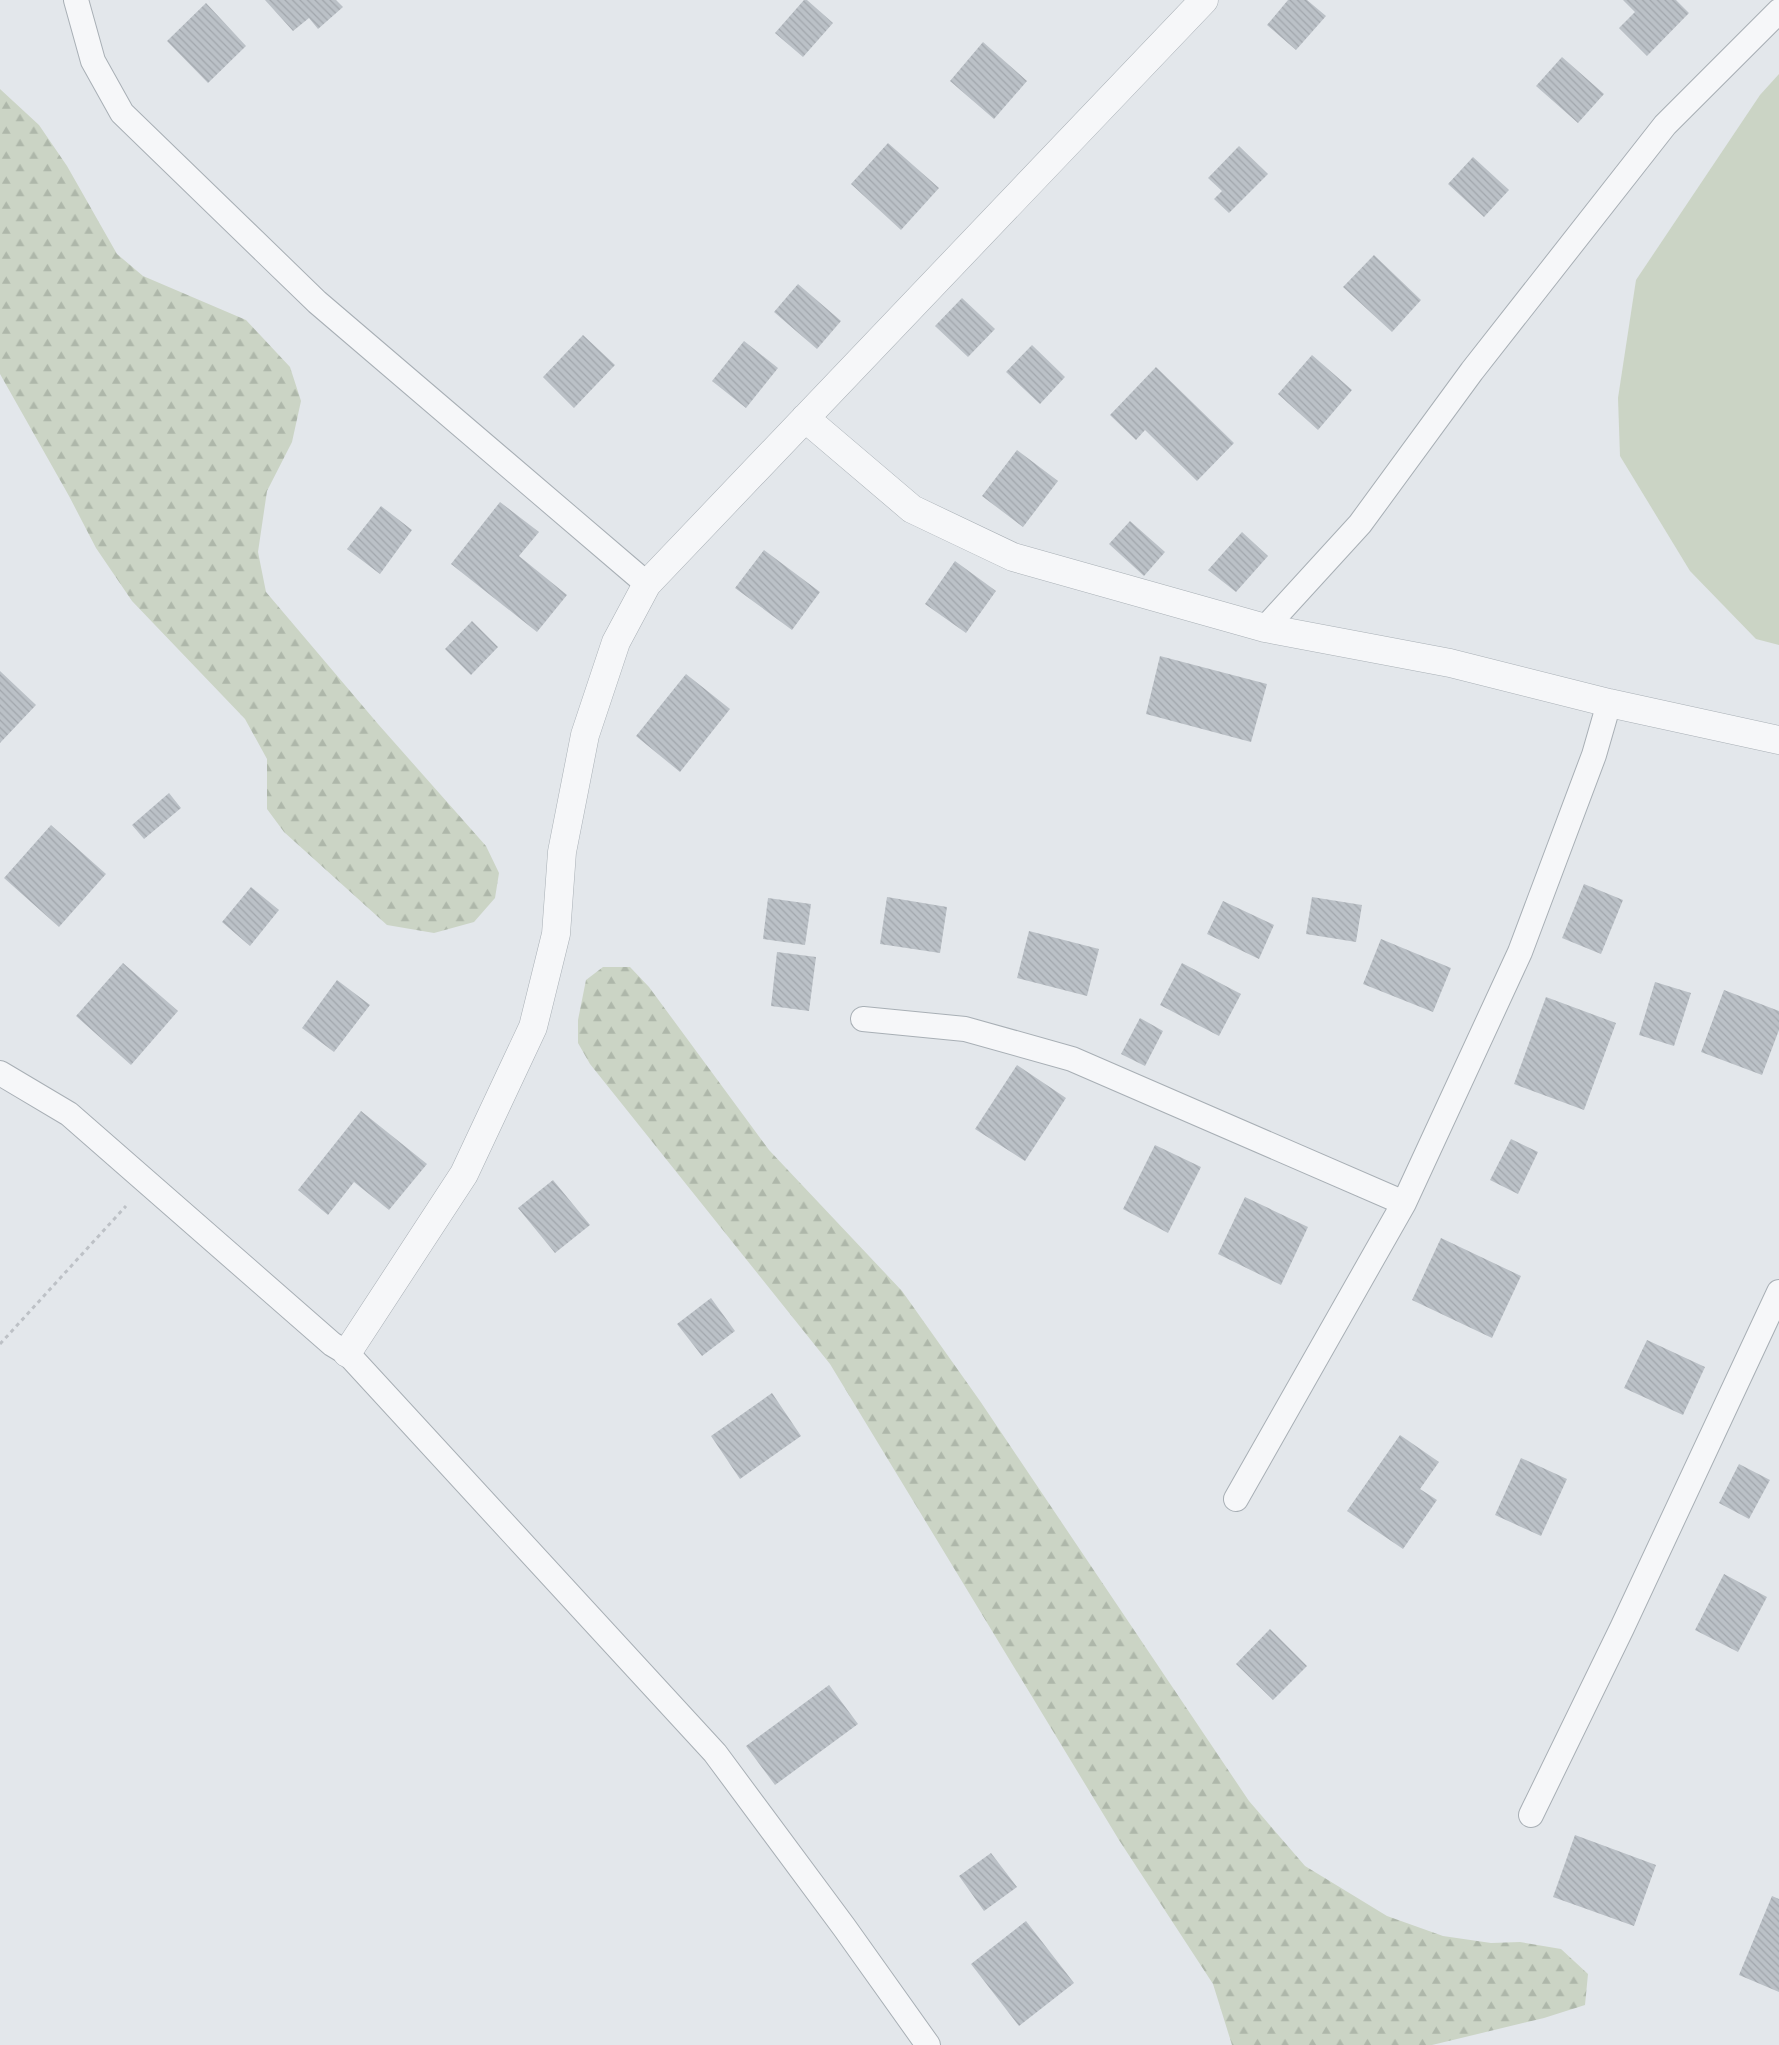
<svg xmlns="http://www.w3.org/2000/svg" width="1779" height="2045" font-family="Montserrat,sans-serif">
	<defs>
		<pattern id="forest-firs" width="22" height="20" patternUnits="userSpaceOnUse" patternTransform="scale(1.25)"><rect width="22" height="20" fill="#cbd4c5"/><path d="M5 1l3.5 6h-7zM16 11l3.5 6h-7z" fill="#aeb7aa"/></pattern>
		<pattern id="building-back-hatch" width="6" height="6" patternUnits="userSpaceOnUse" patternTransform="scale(1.25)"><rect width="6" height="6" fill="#bbc1c7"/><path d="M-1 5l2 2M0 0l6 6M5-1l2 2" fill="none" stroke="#a1a6ac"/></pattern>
	</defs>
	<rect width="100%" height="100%" fill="#e3e7eb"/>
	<!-- grass -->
	<path fill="#cbd4c5" d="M1779 74V645L1756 639 1690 571 1620 456 1618 398 1636 280 1760 95Z"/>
	<!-- forest -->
	<path fill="url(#forest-firs)" d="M0 89 39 125 67 166 117 254 143 276 246 320 290 367 301 401 292 442 267 491 258 552 266 592 378 724 486 846 499 873 495 898 474 922 434 933 387 925 284 832 267 809V759L245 719 132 601 96 548 69 496 0 374Z
		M603 967H630L649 987 769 1150 902 1291 980 1401 1249 1801 1305 1866 1387 1916 1443 1936 1491 1943 1520 1942 1561 1949 1588 1974 1585 2005 1544 2018 1432 2045H1232L1213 1984 1119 1840 830 1364 590 1064 578 1043V1020L586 980Z"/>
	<!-- building -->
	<path fill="url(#building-back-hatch)" d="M265 0H336L343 7 318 29 309 18 293 31Z
		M804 0H807L833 23 803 57 775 33Z
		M1288 0H1307L1326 16 1296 50 1267 25Z
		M1623 0H1676L1689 13 1647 56 1619 28 1635 12Z
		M206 3 246 46 208 83 167 41Z
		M983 42 1027 81 994 119 950 81Z
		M1562 57 1604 94 1578 123 1536 86Z
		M888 143 939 188 901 230 851 184Z
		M1239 146 1268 174 1229 213 1214 199 1222 191 1208 178Z
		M1473 157 1509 190 1484 217 1448 184Z
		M1374 255 1421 300 1392 332 1343 287Z
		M798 284 841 321 817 349 774 312Z
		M962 298 995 329 968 357 935 326Z
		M583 335 615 365 574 408 543 377Z
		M744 341 778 368 746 408 712 381Z
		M1032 345 1065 377 1040 404 1006 372Z
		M1312 355 1352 390 1318 430 1278 394Z
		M1156 367 1234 443 1197 481 1145 430 1136 440 1110 415Z
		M1017 450 1058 481 1023 527 982 496Z
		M500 502 539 532 519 556 567 595 537 632 451 564Z
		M381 506 412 530 380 574 347 549Z
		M1130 521 1165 552 1144 576 1109 544Z
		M1242 532 1268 556 1236 592 1208 570Z
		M764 550 820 592 792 630 735 588Z
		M955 561 996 591 966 633 925 604Z
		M472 621 498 647 471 675 445 649Z
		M1160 656 1267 684 1251 742 1146 714Z
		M0 671 36 705 0 743Z
		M686 674 730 709 680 772 636 736Z
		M169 793 181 808 144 839 132 825Z
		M51 825 106 874 59 927 4 878Z
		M1584 884 1623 900 1601 954 1562 938Z
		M251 887 279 910 250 946 222 922Z
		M887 897 947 907 940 953 880 944Z
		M1312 897 1362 905 1356 942 1306 934Z
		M768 898 811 904 805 945 763 939Z
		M1223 901 1274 925 1259 959 1207 934Z
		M1029 931 1099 949 1087 996 1017 978Z
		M1381 939 1451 968 1433 1012 1363 984Z
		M777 952 816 957 809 1011 771 1006Z
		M123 963 178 1011 131 1065 76 1016Z
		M1182 963 1241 994 1219 1036 1160 1005Z
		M337 980 370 1005 334 1052 302 1028Z
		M1655 982 1691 993 1674 1046 1639 1035Z
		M1724 990 1779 1011V1030L1762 1075 1701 1052Z
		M1546 997 1616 1023 1584 1110 1514 1084Z
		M1140 1018 1163 1031 1145 1066 1121 1054Z
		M1017 1065 1066 1098 1025 1161 975 1129Z
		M361 1111 427 1164 389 1210 354 1182 328 1215 298 1190Z
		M1511 1139 1538 1152 1518 1194 1490 1180Z
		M1155 1145 1201 1167 1168 1233 1123 1209Z
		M553 1180 590 1225 555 1253 518 1208Z
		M1245 1197 1308 1227 1281 1285 1218 1254Z
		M1441 1238 1521 1276 1492 1338 1412 1300Z
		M711 1298 735 1331 702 1356 677 1324Z
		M1647 1340 1705 1367 1683 1415 1624 1388Z
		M772 1393 801 1436 740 1479 711 1436Z
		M1400 1435 1439 1462 1420 1489 1437 1500 1403 1549 1347 1511Z
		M1521 1458 1567 1479 1541 1536 1495 1515Z
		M1739 1464 1770 1480 1749 1519 1719 1503Z
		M1724 1574 1767 1597 1738 1652 1695 1630Z
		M1270 1629 1307 1666 1273 1700 1236 1664Z
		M829 1685 858 1724 775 1785 746 1746Z
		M1575 1835 1656 1865 1634 1926 1553 1897Z
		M991 1853 1017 1887 984 1911 959 1876Z
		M1772 1896 1779 1899V1992L1739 1975Z
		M1026 1921 1074 1983 1019 2026 971 1964Z"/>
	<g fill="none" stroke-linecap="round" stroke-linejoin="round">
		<defs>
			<path id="lane" d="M76 0 93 61 122 113 317 302 647 584
				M1265 628 1360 524 1472 371 1665 125 1779 11
				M863 1019 965 1029 1072 1059 1404 1203
				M0 1073 69 1114 332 1344 347 1353 715 1753 844 1927 928 2045
				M1236 1499 1404 1203 1520 952 1594 755 1609 703
				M1531 1815 1622 1628 1779 1292"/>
			<path id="street" d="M805 418 912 509 1013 557 1265 628 1450 663 1609 703 1779 740
				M347 1353 464 1174 533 1027 556 934 562 852 585 735 616 642 647 584 1204 0"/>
		</defs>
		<!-- lane casing -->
		<use href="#lane" stroke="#a8afb5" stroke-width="26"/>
		<!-- street casing -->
		<use href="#street" stroke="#a8afb5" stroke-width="29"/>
		<!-- path -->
		<path stroke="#bdc1c6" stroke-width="3" stroke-dasharray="4 4" stroke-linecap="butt" d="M0 1344 126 1206"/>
		<!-- lane -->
		<use href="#lane" stroke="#f6f7f9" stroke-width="24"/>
		<!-- street -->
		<use href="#street" stroke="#f6f7f9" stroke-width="28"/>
	</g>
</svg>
